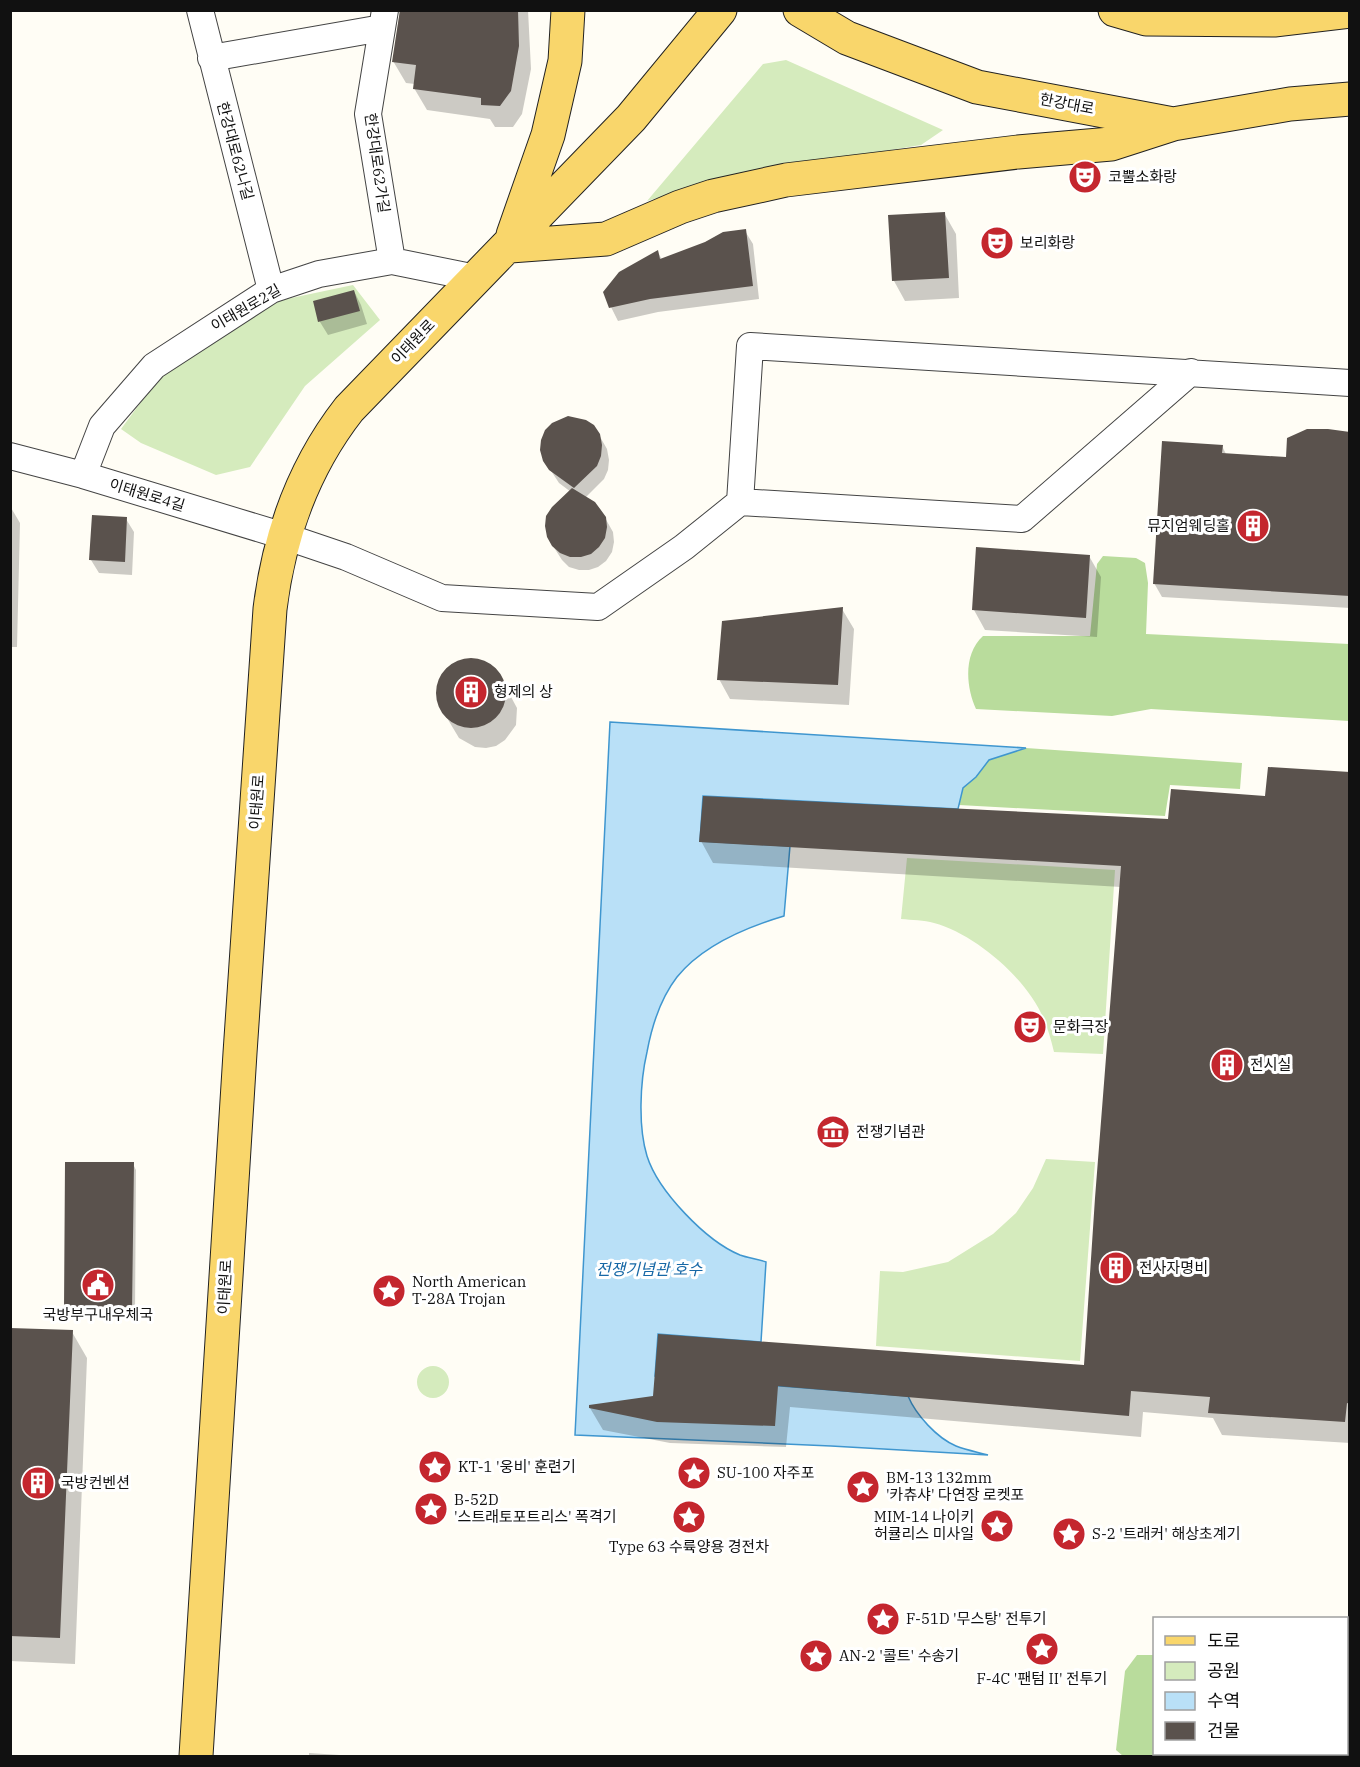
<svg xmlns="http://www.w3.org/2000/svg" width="1360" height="1767" font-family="'IBM Plex Serif','Noto Sans KR',serif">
	<rect width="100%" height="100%" fill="#fffdf5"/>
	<!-- green -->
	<path fill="#d5ebbd" d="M786 60 943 130 921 145 734 176 647 201 763 64Z
		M353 285 380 320 305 386 250 467 216 475 141 443 121 429 161 375 277 301Z
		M907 858 1115 870 1103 1054 1054 1052C1051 1040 1048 1028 1043 1017 1026 978 975 934 934 923 924 920 912 920 901 919Z
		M1046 1159 1095 1162 1080 1361 876 1346 880 1271 903 1272 948 1262 993 1234 1016 1213 1033 1188Z
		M417 1382a16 16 0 1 1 32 0a16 16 0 1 1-32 0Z"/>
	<!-- forest -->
	<path fill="#b9dc9c" d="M1103 556 1136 558 1145 563 1148 583 1146 634 1349 644V721L1151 709 1112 716 976 709C966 687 963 654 983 636H1090L1097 564Z
		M1026 748 1242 763 1240 789 1170 785 1165 816 959 805 963 788 976 776 989 760Z
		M1137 1655H1154V1754H1346L1347 1748H1349V1756H1123L1116 1750 1125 1671Z"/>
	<!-- water -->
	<path fill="#b9e0f7" stroke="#3f96cf" stroke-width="1.5" d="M610 722 1026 748 989 760 976 777 963 788 958 809 703 796 700 841 790 846 784 916C747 927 702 946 677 977 660 999 652 1025 647 1052 640 1082 638 1127 647 1156 658 1191 706 1241 740 1255 748 1258 758 1259 766 1262L761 1342 658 1334 655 1376 908 1396C916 1415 937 1438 956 1446 966 1450 977 1452 988 1455L831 1446 575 1435Z"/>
	<!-- shadow -->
	<path fill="#0003" d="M400 10H528L531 69 522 114 513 127H495L490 119 427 110 414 88 415 84 406 83 393 61Z
		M944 213 956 234 959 298 905 301 894 281 889 217Z
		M745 231 753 244 759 299 658 312 618 321 611 307 658 252 662 260Z
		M354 291 361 305 367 324 328 335 320 322 314 302Z
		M599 435 607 449 609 460 608 470 604 479 585 498 600 509 613 532 614 542 612 552 606 561 598 567 589 570H579L569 567 562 560 553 546 571 492 559 483 544 460Z
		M1350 435V608L1162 597 1154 583 1222 446 1226 454 1288 458Z
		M10 506 20 523 17 647H10Z
		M126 519 134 532 132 575 99 573 91 560Z
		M1089 556 1101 577 1097 637 985 630 974 610Z
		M842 609 854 629 849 705 730 699 719 679Z
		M467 659 480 660 497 671 517 708 516 725 505 740 496 746 486 748 475 747 459 738 441 708 438 698V689L444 673 455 663Z
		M1350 773V1443L1222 1435 1213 1418 1143 1412 1141 1437 790 1407 786 1447 670 1443 603 1430 590 1408 654 1397 659 1335 1086 1366 1121 887 713 863 701 841 1169 820 1267 798Z
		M133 1164 136 1170 135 1316H69L65 1310Z
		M10 1329 72 1332 87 1358 75 1664 10 1661Z
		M309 1753 355 1756H309Z"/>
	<!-- building -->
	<path fill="#5a524d" d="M400 10H518L519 46 511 91 500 106 481 105V98L413 89 416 65 392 62Z
		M945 212 949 278 892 281 888 215Z
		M746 229 753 286 650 299 609 308 603 292 619 272 658 250 660 259 705 242 723 232Z
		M354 290 360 311 318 322 313 301Z
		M568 416 586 420 594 425 600 434 602 445 601 456 597 466 574 488 549 470 543 461 540 450 541 440 545 430 552 423Z
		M1307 429H1328L1350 432V596L1153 584 1162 441 1223 445 1222 453 1286 457 1287 438Z
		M572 488 595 502 606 517 607 527 605 538 599 547 591 554 581 557H570L560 553 552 546 547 537 545 526 546 516 552 507Z
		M92 515 127 517 125 562 89 560Z
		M976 547 1090 555 1086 618 972 610Z
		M843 607 838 685 717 680 722 621Z
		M436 693a35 35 0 1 1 70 0a35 35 0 1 1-70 0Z
		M1268 767 1350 772V1404L1347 1403 1345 1422 1208 1413 1210 1397 1131 1391 1129 1416 778 1386 775 1426 657 1422 589 1408V1405L653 1396 658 1334 1084 1365 1095 1198 1121 866 699 842 703 796 1168 819 1171 789 1265 796Z
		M65 1162H134L132 1311 64 1310Z
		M10 1328 73 1330 60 1638 10 1636Z"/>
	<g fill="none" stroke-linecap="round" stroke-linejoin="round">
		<defs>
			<path id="minor" d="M200 10 271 290
				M385 10 368 114 392 261
				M211 58 382 28
				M1191 372 1022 519 740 502 750 346 1350 383
				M10 456 83 475 284 536 346 557 442 598 598 607 684 547 740 502
				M83 475 102 426 154 366 271 290 319 274 392 261 476 278"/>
			<path id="major" d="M800 10 847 38 977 87 1173 124 1290 104 1350 99
				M1115 10 1146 19 1274 20 1350 11
				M513 235 548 135 565 61 568 10
				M510 246 606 239 680 207 713 196 786 180 1018 152 1111 144 1173 124
				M196 1756 240 1053 270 609C279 536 303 468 349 409L631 118 720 10"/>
		</defs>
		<!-- minor casing -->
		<use href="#minor" stroke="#444" stroke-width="28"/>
		<!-- major casing -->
		<use href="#major" stroke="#222" stroke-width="35"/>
		<!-- minor -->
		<use href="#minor" stroke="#fff" stroke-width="26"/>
		<!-- major -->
		<use href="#major" stroke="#f9d66b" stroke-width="33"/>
	</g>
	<!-- icons -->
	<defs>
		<symbol id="theatre-disc" viewBox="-11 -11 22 22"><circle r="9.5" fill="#c4262e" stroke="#fff"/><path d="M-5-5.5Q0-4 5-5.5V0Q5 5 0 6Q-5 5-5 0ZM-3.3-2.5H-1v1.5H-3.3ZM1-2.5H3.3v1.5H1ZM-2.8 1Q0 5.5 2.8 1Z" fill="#fff"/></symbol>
		<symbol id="building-disc" viewBox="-11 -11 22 22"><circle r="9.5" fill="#c4262e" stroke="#fff"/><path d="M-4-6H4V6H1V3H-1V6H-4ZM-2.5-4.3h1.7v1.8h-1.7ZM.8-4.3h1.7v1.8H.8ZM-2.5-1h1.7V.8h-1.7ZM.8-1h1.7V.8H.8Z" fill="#fff"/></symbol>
		<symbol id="museum-disc" viewBox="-11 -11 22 22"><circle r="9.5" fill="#c4262e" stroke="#fff"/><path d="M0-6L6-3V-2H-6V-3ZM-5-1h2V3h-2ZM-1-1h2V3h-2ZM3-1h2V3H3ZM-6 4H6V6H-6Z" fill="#fff"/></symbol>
		<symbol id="civic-disc" viewBox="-11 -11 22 22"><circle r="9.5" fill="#c4262e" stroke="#fff"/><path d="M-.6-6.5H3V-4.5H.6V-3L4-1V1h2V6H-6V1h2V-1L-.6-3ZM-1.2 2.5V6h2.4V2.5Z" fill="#fff"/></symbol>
		<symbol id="sight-disc" viewBox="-11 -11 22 22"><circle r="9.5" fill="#c4262e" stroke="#fff"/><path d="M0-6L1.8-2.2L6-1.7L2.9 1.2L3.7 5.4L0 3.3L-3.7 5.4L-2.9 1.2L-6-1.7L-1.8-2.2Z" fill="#fff"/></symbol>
	</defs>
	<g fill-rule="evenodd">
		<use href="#theatre-disc" x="1066" y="158" width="38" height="38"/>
		<use href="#theatre-disc" x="978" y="224" width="38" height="38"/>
		<use href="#building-disc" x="1234" y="507" width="38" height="38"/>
		<use href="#building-disc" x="452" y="673" width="38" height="38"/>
		<use href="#theatre-disc" x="1011" y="1008" width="38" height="38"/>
		<use href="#building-disc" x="1208" y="1046" width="38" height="38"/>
		<use href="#museum-disc" x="814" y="1113" width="38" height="38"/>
		<use href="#building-disc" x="1097" y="1249" width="38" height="38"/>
		<use href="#civic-disc" x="79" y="1266" width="38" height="38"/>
		<use href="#sight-disc" x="370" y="1272" width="38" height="38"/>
		<use href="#sight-disc" x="416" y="1448" width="38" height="38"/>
		<use href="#sight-disc" x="675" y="1454" width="38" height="38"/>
		<use href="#building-disc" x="19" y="1464" width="38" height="38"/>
		<use href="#sight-disc" x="844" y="1468" width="38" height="38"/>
		<use href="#sight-disc" x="412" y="1490" width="38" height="38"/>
		<use href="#sight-disc" x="670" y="1498" width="38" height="38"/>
		<use href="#sight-disc" x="978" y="1507" width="38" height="38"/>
		<use href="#sight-disc" x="1050" y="1515" width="38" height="38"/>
		<use href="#sight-disc" x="864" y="1600" width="38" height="38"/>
		<use href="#sight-disc" x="1023" y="1630" width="38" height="38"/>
		<use href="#sight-disc" x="797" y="1637" width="38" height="38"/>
	</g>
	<g text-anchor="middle" stroke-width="6" stroke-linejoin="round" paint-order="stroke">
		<!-- street labels -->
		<g font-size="15" fill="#111" stroke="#fff">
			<text transform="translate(1067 104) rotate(11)" y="5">한강대로</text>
			<text transform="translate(235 151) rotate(75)" y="5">한강대로62나길</text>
			<text transform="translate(377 163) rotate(82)" y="5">한강대로62가길</text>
			<text transform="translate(246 308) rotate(-30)" y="5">이태원로2길</text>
			<text transform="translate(413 342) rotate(-46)" y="5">이태원로</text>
			<text transform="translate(147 495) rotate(17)" y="5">이태원로4길</text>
			<text transform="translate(257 802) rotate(-86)" y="5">이태원로</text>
			<text transform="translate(225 1287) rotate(-87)" y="5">이태원로</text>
		</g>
		<!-- poi labels -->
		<g font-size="15" fill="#111" stroke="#fff" text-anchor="start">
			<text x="1108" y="182">코뿔소화랑</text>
			<text x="1020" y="248">보리화랑</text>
			<text x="1230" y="531" text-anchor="end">뮤지엄웨딩홀</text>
			<text x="494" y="697">형제의 상</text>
			<text x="1053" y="1032">문화극장</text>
			<text x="1250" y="1070">전시실</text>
			<text x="856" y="1137">전쟁기념관</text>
			<text x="1139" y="1273">전사자명비</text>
			<text x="412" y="1287">North American<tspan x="412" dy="17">T-28A Trojan</tspan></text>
			<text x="98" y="1320" text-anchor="middle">국방부구내우체국</text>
			<text x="458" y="1472">KT-1 '웅비' 훈련기</text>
			<text x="717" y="1478">SU-100 자주포</text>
			<text x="886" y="1483">BM-13 132mm<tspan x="886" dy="17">'카츄샤' 다연장 로켓포</tspan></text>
			<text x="61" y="1488">국방컨벤션</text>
			<text x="454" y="1505">B-52D<tspan x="454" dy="17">'스트래토포트리스' 폭격기</tspan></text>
			<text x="974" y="1522" text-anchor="end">MIM-14 나이키<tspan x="974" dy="17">허큘리스 미사일</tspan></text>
			<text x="1092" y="1539">S-2 '트래커' 해상초계기</text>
			<text x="689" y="1552" text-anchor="middle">Type 63 수륙양용 경전차</text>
			<text x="906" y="1624">F-51D '무스탕' 전투기</text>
			<text x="839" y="1661">AN-2 '콜트' 수송기</text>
			<text x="1042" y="1684" text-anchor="middle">F-4C '팬텀 II' 전투기</text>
		</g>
		<!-- water labels -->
		<g font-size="16" font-style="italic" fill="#1768a6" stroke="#fff">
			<text x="649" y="1275">전쟁기념관 호수</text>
		</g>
	</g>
	<!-- border -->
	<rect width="1360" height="1767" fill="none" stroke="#111111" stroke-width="24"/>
	<!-- legend -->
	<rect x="1153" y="1617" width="195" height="138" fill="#ffffff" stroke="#a0a0a0" stroke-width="1.5"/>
	<rect x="1165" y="1636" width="30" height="9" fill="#f9d66b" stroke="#a0a0a0" stroke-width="1.5"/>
	<text x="1207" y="1647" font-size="18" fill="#111111">도로</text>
	<rect x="1165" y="1662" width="30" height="18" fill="#d5ebbd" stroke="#a0a0a0" stroke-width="1.5"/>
	<text x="1207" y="1677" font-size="18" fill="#111111">공원</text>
	<rect x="1165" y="1692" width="30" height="18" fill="#b9e0f7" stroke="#a0a0a0" stroke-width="1.5"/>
	<text x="1207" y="1707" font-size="18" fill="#111111">수역</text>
	<rect x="1165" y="1722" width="30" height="18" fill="#5a524d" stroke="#a0a0a0" stroke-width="1.5"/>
	<text x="1207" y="1737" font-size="18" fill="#111111">건물</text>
</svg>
